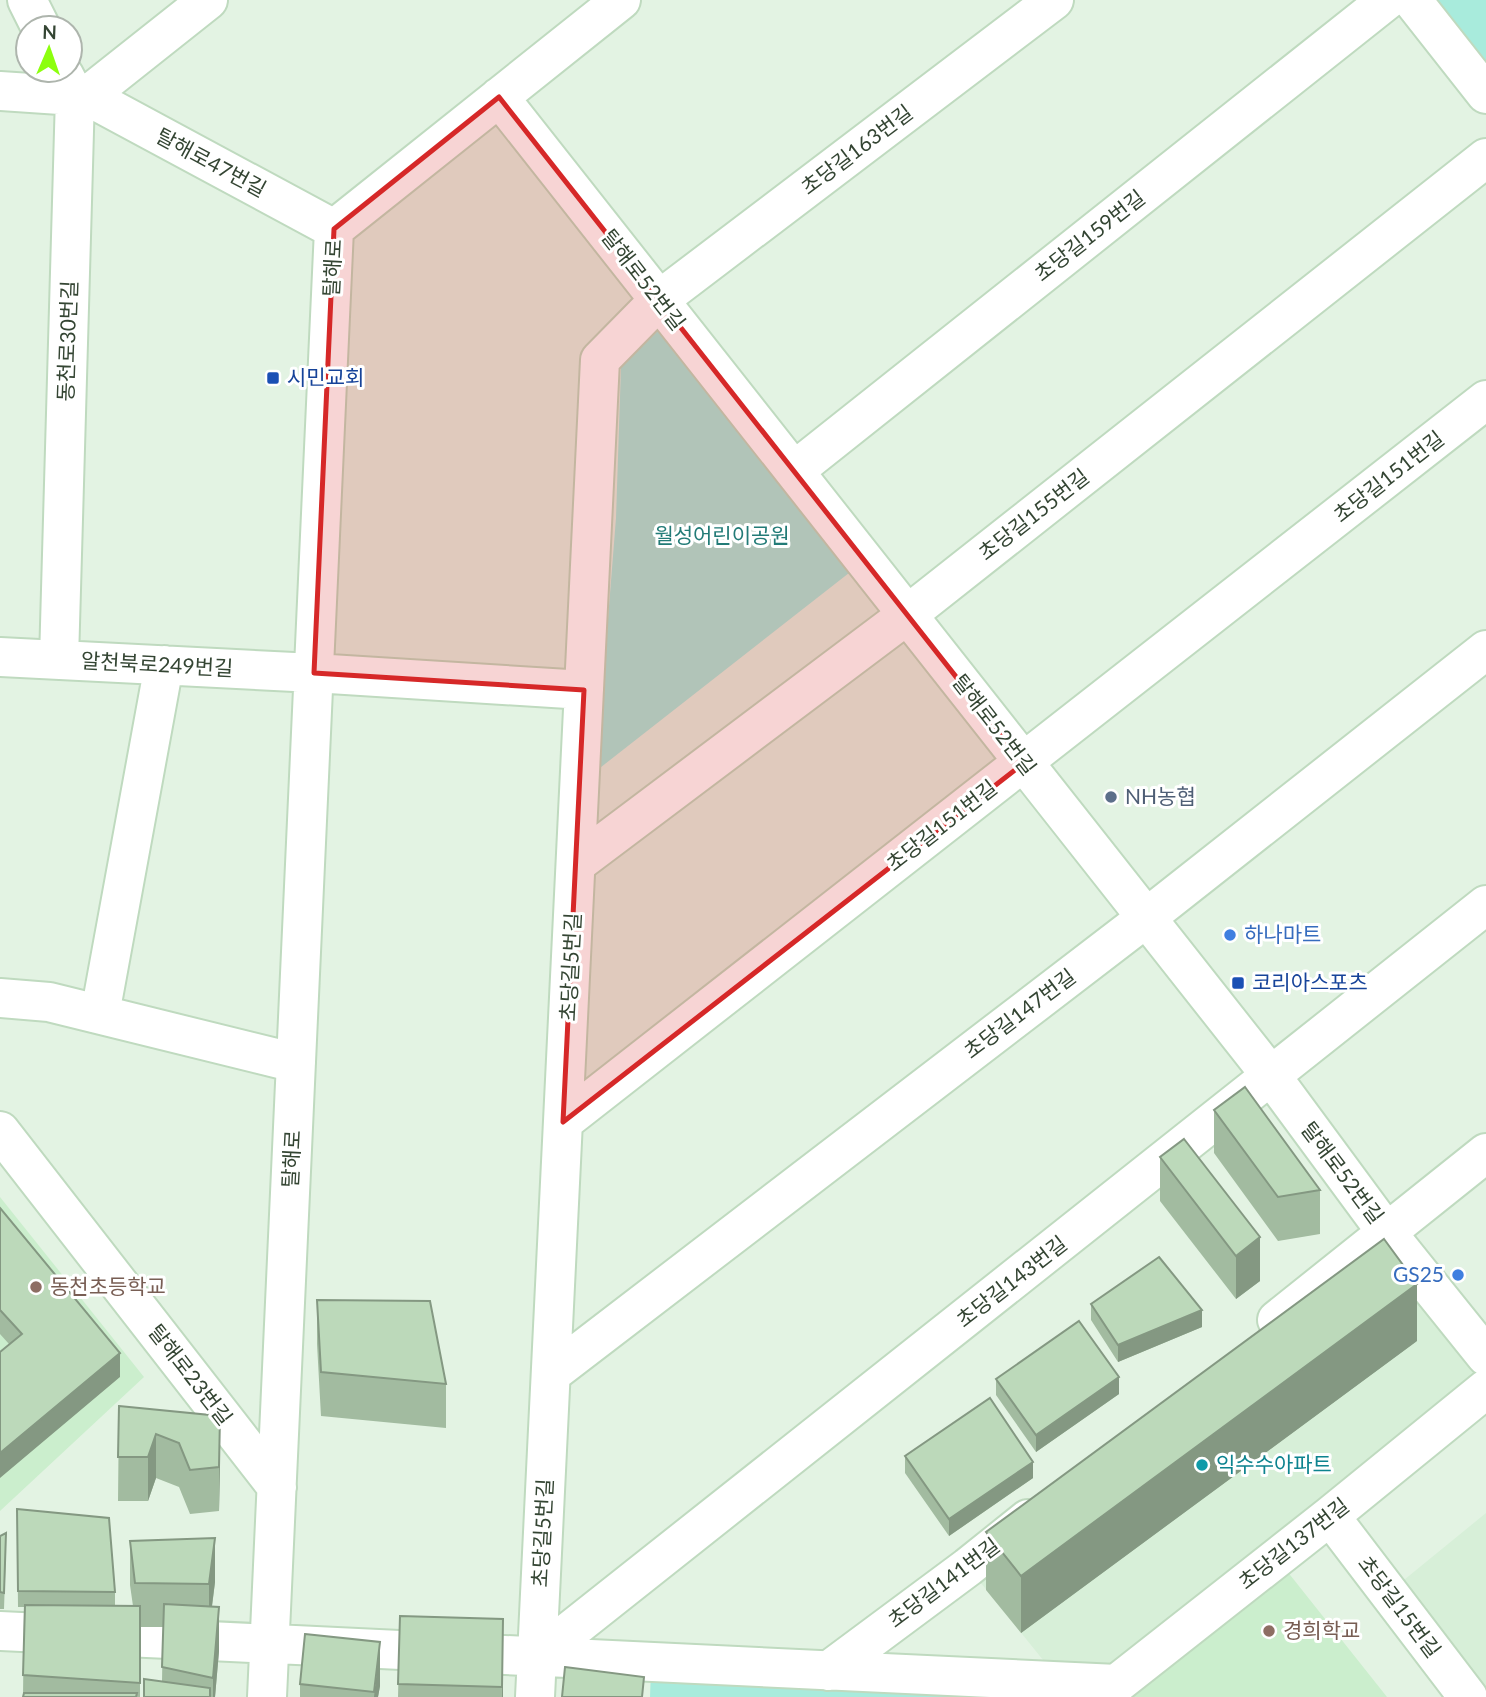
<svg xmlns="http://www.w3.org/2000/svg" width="1486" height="1697" font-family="Lato,'Noto Sans KR',sans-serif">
	<rect width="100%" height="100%" fill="#e3f3e3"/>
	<!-- residential -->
	<path fill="#d7efd8" d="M1387 1233 1486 1356V1389L1117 1684 1060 1681 968 1567Z
		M1486 1513V1697L1388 1593Z"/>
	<!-- education -->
	<path fill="#cbeecd" d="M0 1197 144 1377 0 1511Z
		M1283 1566 1387 1697H1122Z"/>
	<!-- green -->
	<path fill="#a8ebdc" d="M1431 0H1486V68Z
		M683 306 872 555 596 771 616 518 621 367Z
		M651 1670 1065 1697H650Z"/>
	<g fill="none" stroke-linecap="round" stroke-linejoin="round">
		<defs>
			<path id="minor" d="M27 0 41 28
				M1412 0 1486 94
				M64 75 75 96H87L334 229
				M0 91 75 96 59 660
				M87 96 208 0
				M499 97 1272 1077 1387 1233 1486 1356
				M794 471 1387 0
				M0 657 314 673 584 690
				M576 864 907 615 1486 158
				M0 998 49 1002 296 1063
				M100 1014 164 665
				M563 1122 1486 400
				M0 1131 277 1487
				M1277 1320 1486 1153
				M551 1374 1146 918 1486 650
				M1330 1516 1468 1697
				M0 1631 1117 1684
				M537 1657 1486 905
				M828 1671 968 1567 1028 1519
				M267 1697 334 229 621 0
				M535 1697 600 360 659 300 1054 0
				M1100 1697 1330 1516 1486 1389"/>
		</defs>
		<!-- minor casing -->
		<use href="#minor" stroke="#bfdabf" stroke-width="42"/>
		<!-- minor -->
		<use href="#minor" stroke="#fff" stroke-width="38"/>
	</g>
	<!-- wall -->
	<path fill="#a2bba0" d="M1214 1110 1320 1190V1234L1278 1241 1214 1153Z
		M1160 1157 1260 1281 1236 1299 1160 1201Z
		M0 1208 120 1377 9 1344 0 1334Z
		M317 1300 446 1384V1428L321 1416 317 1344Z
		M1091 1304 1202 1327 1118 1362 1091 1320Z
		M1417 1341 1021 1633 986 1590V1532Z
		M996 1379 1119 1394 1036 1452 996 1395Z
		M119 1406 220 1460 219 1511 190 1514 179 1487 156 1478 148 1501H118Z
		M905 1456 1033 1478 949 1536 905 1473Z
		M17 1509 115 1592V1606H133L130 1585V1541L215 1582 212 1607 219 1651 215 1697H144L162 1681 163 1627H140V1697H23L24 1607H18Z
		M0 1536 6 1550 4 1609H0Z
		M400 1616 503 1662V1697H398Z
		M300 1684 380 1686 378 1697H300Z"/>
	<!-- shaded-wall -->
	<path fill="#849882" d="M1260 1237V1281L1236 1299V1256Z
		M1417 1284V1341L1021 1633V1576Z
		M1202 1310V1327L1118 1362V1345Z
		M120 1353V1377L0 1478V1453Z
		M1119 1377V1394L1036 1452V1435Z
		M220 1416V1460L219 1511V1467Z
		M156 1434V1478L148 1501V1457Z
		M1033 1462V1478L949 1536V1519Z
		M215 1538V1582L209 1628V1584Z
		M219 1607V1651L215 1697H213V1678Z
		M503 1619V1697H502Z
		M380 1642V1686L378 1697H374Z"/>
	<!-- building -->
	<path fill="#bcd9ba" stroke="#849882" stroke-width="2" d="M1245 1087 1320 1190 1278 1197 1214 1110Z
		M1184 1139 1260 1237 1236 1256 1160 1157Z
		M0 1208 120 1353 0 1453V1352L22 1334 0 1310Z
		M1384 1239 1417 1284 1021 1576 986 1532Z
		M1159 1257 1202 1310 1118 1345 1091 1304Z
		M317 1300 430 1301 446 1384 321 1372Z
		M1079 1321 1119 1377 1036 1435 996 1379Z
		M990 1398 1033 1462 949 1519 905 1456Z
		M119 1406 220 1416 219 1467 190 1470 179 1443 156 1434 148 1457H118Z
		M17 1509 109 1518 115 1592 18 1591Z
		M6 1533 4 1593 0 1592V1536Z
		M215 1538 209 1584 135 1583 130 1541Z
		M164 1604 219 1607 213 1678 162 1667Z
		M25 1605 140 1606V1683L23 1675Z
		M400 1616 503 1619 502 1687 398 1684Z
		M305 1634 380 1642 374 1692 300 1684Z
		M565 1667 644 1677 642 1697H562Z
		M144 1679 210 1688V1697H144Z
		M24 1693H137L136 1697H23Z"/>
	<!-- marked area -->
	<path fill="#d62828" fill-opacity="0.2" stroke="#d62828" stroke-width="5" stroke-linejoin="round" d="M499 97 1024 763 563 1122 584 690 314 673 334 229Z"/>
	<!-- markers -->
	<g fill="#1a4fb4" stroke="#fff" stroke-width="2.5">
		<rect x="266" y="371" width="14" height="14" rx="3.5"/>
		<rect x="1231" y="976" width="14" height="14" rx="3.5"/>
	</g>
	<circle fill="#5c6f8a" stroke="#fff" stroke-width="2.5" cx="1111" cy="797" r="7"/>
	<g fill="#3f7fe0" stroke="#fff" stroke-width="2.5">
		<circle cx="1230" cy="935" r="7"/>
		<circle cx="1458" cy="1275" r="7"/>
	</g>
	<g fill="#8d6e63" stroke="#fff" stroke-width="2.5">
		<circle cx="36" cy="1287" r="7"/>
		<circle cx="1269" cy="1631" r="7"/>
	</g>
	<circle fill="#0f9aa8" stroke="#fff" stroke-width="2.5" cx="1202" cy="1465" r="7"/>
	<g text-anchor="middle" stroke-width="6" stroke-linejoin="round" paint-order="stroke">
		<!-- street labels -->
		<g font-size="21" fill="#344533" stroke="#fff">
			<text transform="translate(857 150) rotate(-37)" y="7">초당길163번길</text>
			<text transform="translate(211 163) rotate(28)" y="7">탈해로47번길</text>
			<text transform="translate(1090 236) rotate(-38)" y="7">초당길159번길</text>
			<text transform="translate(333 268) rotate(-87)" y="7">탈해로</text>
			<text transform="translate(643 280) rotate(52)" y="7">탈해로52번길</text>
			<text transform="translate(68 341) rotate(-88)" y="7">동천로30번길</text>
			<text transform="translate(1389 477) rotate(-38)" y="7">초당길151번길</text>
			<text transform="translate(1034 515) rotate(-38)" y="7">초당길155번길</text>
			<text transform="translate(157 665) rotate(3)" y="7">알천북로249번길</text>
			<text transform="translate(994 725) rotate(52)" y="7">탈해로52번길</text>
			<text transform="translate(942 826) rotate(-38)" y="7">초당길151번길</text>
			<text transform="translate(571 967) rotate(-87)" y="7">초당길5번길</text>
			<text transform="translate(1020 1014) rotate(-37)" y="7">초당길147번길</text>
			<text transform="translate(292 1159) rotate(-87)" y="7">탈해로</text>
			<text transform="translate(1342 1173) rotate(53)" y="7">탈해로52번길</text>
			<text transform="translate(1012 1282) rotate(-38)" y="7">초당길143번길</text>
			<text transform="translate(190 1375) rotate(52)" y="7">탈해로23번길</text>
			<text transform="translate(543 1533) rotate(-87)" y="7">초당길5번길</text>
			<text transform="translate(1294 1544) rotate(-38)" y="7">초당길137번길</text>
			<text transform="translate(944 1583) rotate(-37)" y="7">초당길141번길</text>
			<text transform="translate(1399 1607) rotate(53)" y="7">초당길15번길</text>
		</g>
		<!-- transit labels -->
		<g font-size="21" fill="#164399" stroke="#fff" text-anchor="start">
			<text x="287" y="385">시민교회</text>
			<text x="1252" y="990">코리아스포츠</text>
		</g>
		<!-- park labels -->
		<g font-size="21" fill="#227b77" stroke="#fff">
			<text x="722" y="543">월성어린이공원</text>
		</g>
		<!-- service labels -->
		<g font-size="21" fill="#4e5e75" stroke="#fff" text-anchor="start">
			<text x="1125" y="804">NH농협</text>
		</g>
		<!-- shop labels -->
		<g font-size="21" fill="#366cbe" stroke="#fff" text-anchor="start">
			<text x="1244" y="942">하나마트</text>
			<text x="1444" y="1282" text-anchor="end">GS25</text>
		</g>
		<!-- education labels -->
		<g font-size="21" fill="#785e54" stroke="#fff" text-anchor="start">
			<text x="50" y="1294">동천초등학교</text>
			<text x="1283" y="1638">경희학교</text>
		</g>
		<!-- culture labels -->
		<g font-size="21" fill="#0d838f" stroke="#fff" text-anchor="start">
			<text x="1216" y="1472">익수수아파트</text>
		</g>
	</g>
	<!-- north arrow -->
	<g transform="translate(49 49) rotate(2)"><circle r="33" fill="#ffffff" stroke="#aeb5ad" stroke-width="2"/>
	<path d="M0-5L12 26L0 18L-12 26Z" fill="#8cff0e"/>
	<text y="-10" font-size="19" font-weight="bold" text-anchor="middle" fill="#344533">N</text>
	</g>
</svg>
